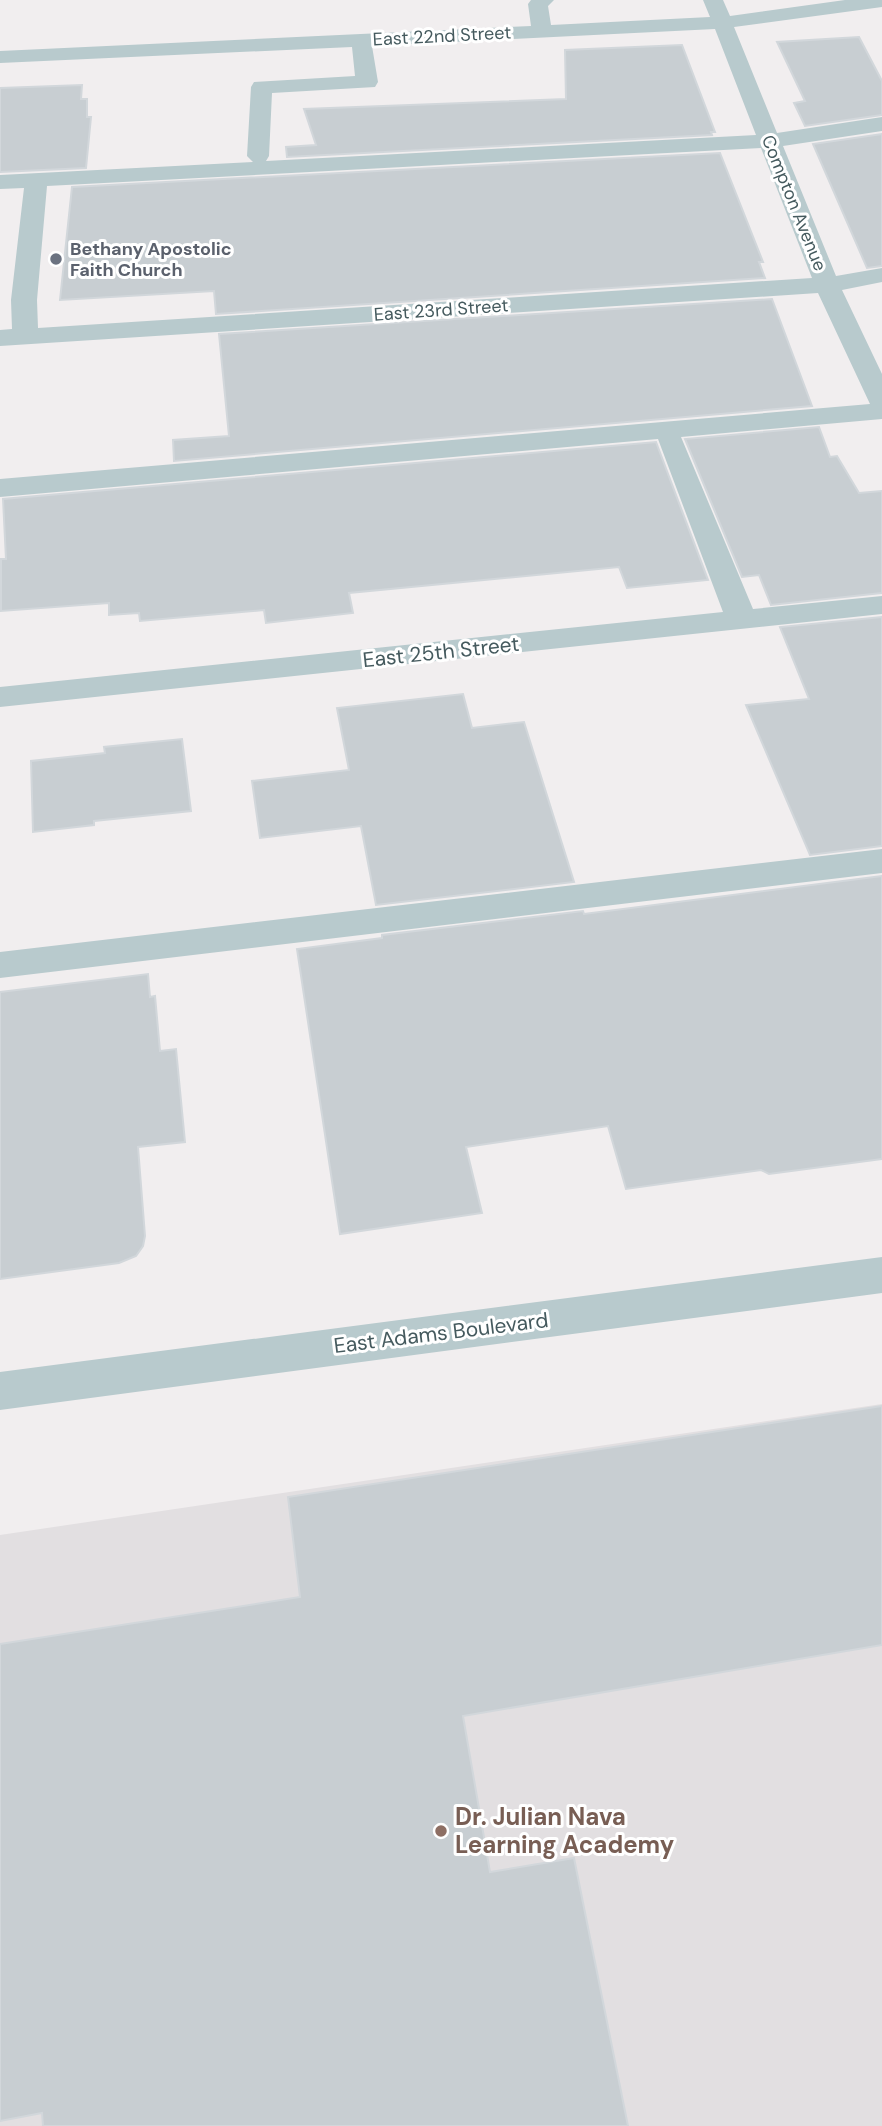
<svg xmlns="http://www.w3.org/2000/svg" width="882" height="2126" font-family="'DM Sans',sans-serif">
	<rect width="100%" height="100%" fill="#f1eeef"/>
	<!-- education -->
	<path fill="#e2dfe1" d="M882 1404V2126H0V1535Z"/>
	<!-- building -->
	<path fill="#c8ced2" stroke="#d2d7db" stroke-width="2" d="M859 37 882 81V115L805 126 794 103 805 101 777 42Z
		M682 45 715 132H711L712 135 287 157 286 147 316 145 304 109 566 99 565 50Z
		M82 85 81 99H87V117H91L86 168 0 172V88Z
		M882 134V266L867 268 813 144Z
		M720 153 763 262H759L765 278 216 314 214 291 60 300 72 187Z
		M772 299 812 406 174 461 173 440 229 436 219 334Z
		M819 427 830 457 837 456 859 493 882 491V593L771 605 759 575 742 577 685 439Z
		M656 442 708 580 627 588 619 567 349 593 353 613 266 623 264 610 140 621 139 613 109 615V603L1 611V559H6L3 499Z
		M882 617V846L810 855 746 705 809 699 780 627Z
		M463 694 472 728 524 722 574 882 376 905 361 826 260 838 252 781 349 770 337 708Z
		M182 739 191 811 94 821V825L33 832 31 761 105 753 104 747Z
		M882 876V1159L769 1174 761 1170 626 1189 608 1126 466 1147 482 1213 340 1234 297 949 382 938V935L583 911 584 914Z
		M148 974 150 997 155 996 160 1051 176 1049 185 1142 138 1147 145 1236 143 1246 136 1256 119 1263 0 1279V992Z
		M882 1406V1645L463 1716 490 1872 574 1858 628 2126H43L42 2113 0 2121V1644L300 1597 288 1497Z"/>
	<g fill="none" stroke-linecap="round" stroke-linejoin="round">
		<!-- minor -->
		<path fill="#b8cacd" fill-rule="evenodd" d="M531 0H554L548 6 551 25 710 17 703 0H723L730 16 845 0H882V7L734 27 777 133 882 117V131L783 146 836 276 882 268V282L842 290 882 374V419L681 437 753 609 882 596V614L0 707V687L723 612 658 439 0 497V479L870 404 818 293 0 346V330L12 329 11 300 24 188 0 189V175L253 162 247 156 251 87 254 82 355 76 352 47 0 63V51L531 26 528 4ZM715 29 756 135 266 161 269 156 272 93 375 87 378 82 372 46ZM761 148 812 278 38 328 37 300 47 186Z
			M882 849V873L0 978V952Z
			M882 1257V1293L0 1410V1372Z"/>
	</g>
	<!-- markers -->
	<circle fill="#6b7280" stroke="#fff" stroke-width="2.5" cx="56" cy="259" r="7"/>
	<circle fill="#8d6e63" stroke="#fff" stroke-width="2.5" cx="441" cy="1831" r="7"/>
	<g text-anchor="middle" stroke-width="6" stroke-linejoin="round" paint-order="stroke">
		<!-- far-street labels -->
		<g font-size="18" fill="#455a5e" stroke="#fff">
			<text transform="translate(442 36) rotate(-3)" y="6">East 22nd Street</text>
			<text transform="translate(794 203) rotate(68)" y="6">Compton Avenue</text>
			<text transform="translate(441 310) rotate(-4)" y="6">East 23rd Street</text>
		</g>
		<!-- far-worship labels -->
		<g font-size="18" font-weight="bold" fill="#5b616d" stroke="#fff" text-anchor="start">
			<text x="70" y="255">Bethany Apostolic<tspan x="70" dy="21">Faith Church</tspan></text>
		</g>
		<!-- street labels -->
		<g font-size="21" fill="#455a5e" stroke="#fff">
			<text transform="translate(441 652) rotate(-6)" y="7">East 25th Street</text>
			<text transform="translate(441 1333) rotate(-7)" y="7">East Adams Boulevard</text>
		</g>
		<!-- near-education labels -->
		<g font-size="24" font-weight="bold" fill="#785e54" stroke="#fff" text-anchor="start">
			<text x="455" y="1825">Dr. Julian Nava<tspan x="455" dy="28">Learning Academy</tspan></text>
		</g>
	</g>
</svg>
